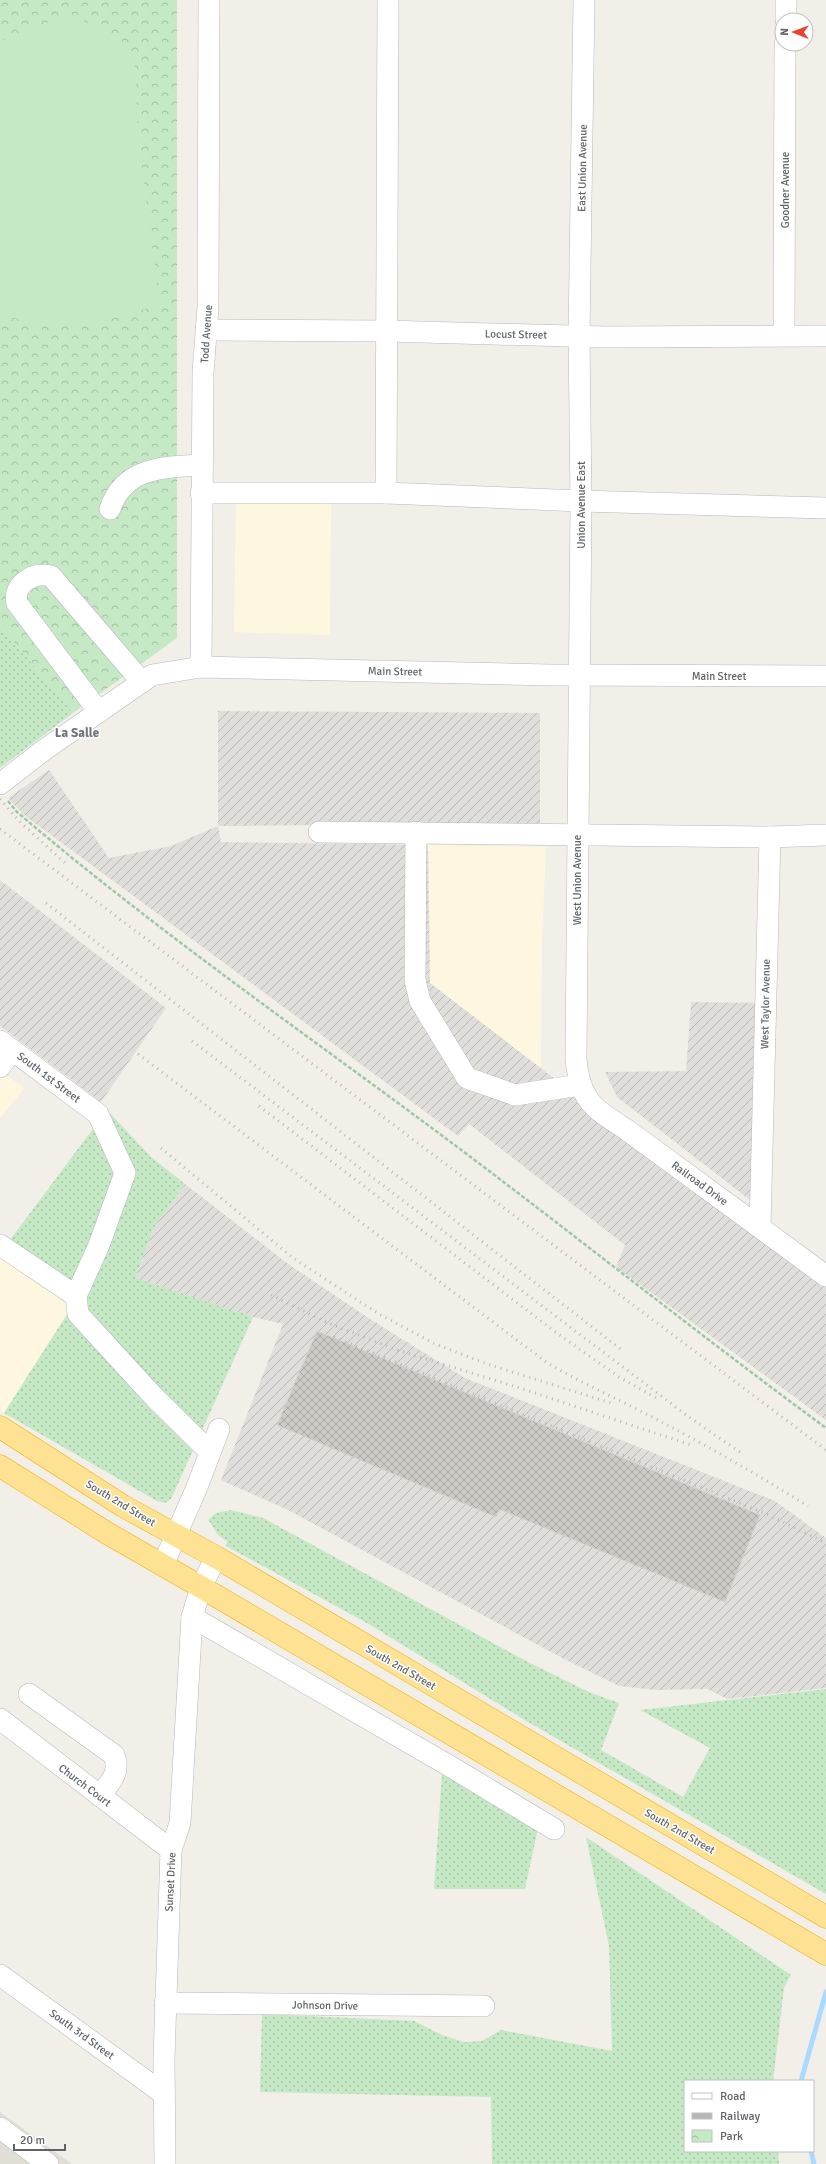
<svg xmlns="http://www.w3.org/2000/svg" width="826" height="2164" font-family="Signika,sans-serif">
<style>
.commercial{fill:#fef7e0}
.industrial{fill:url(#industrial-furrows)}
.education{fill:#e1ded6}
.grass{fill:url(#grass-dots)}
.park{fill:url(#park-crowns)}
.pitch{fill:#c5e8c5}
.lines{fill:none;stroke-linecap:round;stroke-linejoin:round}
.stream{stroke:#aadaff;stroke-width:5}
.building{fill:url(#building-cross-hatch);stroke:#d6d1c6}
.minor-casing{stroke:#b5b8bc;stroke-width:22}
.highway-casing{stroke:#f9ab00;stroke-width:23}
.path{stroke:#9cc7a9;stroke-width:2.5;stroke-dasharray:4 2;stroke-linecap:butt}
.minor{stroke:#fff;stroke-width:21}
.highway{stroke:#fde293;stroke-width:22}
.rail{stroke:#b6b7b8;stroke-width:3;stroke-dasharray:1 5;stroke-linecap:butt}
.labels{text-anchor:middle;stroke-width:3;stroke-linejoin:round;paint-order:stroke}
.street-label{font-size:11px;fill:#5f6368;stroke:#fff}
.quarter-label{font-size:13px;font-weight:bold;fill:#70757a;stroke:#fff}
</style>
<defs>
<pattern id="industrial-furrows" width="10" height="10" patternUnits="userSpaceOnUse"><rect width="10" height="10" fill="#e0deda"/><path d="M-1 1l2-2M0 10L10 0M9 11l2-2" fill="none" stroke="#b9b8b5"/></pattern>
<pattern id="grass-dots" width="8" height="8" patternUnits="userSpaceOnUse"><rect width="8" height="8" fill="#c5e8c5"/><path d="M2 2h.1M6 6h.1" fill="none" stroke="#a3c0a4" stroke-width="1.8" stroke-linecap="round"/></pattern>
<pattern id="park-crowns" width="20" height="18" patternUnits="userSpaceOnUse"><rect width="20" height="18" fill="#c5e8c5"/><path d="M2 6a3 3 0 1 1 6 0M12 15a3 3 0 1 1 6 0" fill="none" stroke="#a3c0a4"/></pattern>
<pattern id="building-cross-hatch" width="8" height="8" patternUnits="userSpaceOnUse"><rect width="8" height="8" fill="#cccac5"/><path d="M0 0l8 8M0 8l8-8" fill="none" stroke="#a9a8a4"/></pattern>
</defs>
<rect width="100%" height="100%" fill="#f1efe8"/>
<g class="commercial">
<path d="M236 500H331L330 635 234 632Z"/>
<path d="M428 845 546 847 542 939 541 1068 430 983Z"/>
<path d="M0 1071 25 1088 0 1118Z"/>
<path d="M0 1250 71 1308 4 1413 0 1410Z"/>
</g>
<g class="industrial">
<path d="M218 711 540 713V823L218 826 221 842 428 845 430 983 826 1287V1420L616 1267 625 1245 469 1124 458 1136 24 815 8 798 49 770 109 858 171 846 218 826Z"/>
<path d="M0 880 166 1008 101 1102 0 1026Z"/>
<path d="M691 1002 759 1003 754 1203 617 1097 605 1072 686 1071Z"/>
<path d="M185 1184 291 1266 373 1321 465 1378 775 1501 826 1538V1688L728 1699 707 1689 655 1690 619 1686 566 1660 288 1510 221 1480 283 1324 253 1317 135 1278 154 1227Z"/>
</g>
<path class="education" d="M0 2112 72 2164H0Z"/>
<g class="grass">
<path d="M0 625 73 713 0 768Z"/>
<path d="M107 1110 151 1157 185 1184 154 1227 135 1278 253 1317 171 1499 165 1503 157 1501 4 1413 71 1308 84 1296 10 1240Z"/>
<path d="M231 1510 263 1518 528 1662 591 1693 619 1703 601 1750 683 1797 710 1748 640 1710 826 1689V1894L528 1722 367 1623 226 1546 227 1541C213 1533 217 1530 208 1520L216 1513Z"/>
<path d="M442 1774 538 1828 525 1889H434Z"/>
<path d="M586 1837 791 1975 784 1988 773 2081H685V2151H778L779 2164H492L491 2097 260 2092 262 2014 414 2021 442 2035 464 2042 482 2041 501 2030 612 2051 609 1946Z"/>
</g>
<path class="park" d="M0 0H177V638L73 713 0 625Z"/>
<path class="pitch" d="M67 15 99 27 119 41 135 64 138 136 160 305 100 322 29 323 0 313V41Z"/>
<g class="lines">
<g class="stream">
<path d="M801 2081 826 1992"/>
<path d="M811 2151 814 2164"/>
</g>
</g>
<path class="building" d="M317 1331 760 1515 725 1602 499 1509 496 1517 277 1425Z"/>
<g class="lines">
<defs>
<g id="minor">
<path d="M584 0 579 335 581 501 576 1059C580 1101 593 1108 627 1130L826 1276"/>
<path d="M786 20V0"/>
<path d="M206 330 386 331 606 337 826 336"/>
<path d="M784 335 785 44"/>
<path d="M201 493H386L581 501 826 508"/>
<path d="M386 493 388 0"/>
<path d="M110 509C124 467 163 467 202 465"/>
<path d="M201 667 203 373 208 307 209 0"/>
<path d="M99 712 17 603C12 584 35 571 51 576L142 682"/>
<path d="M0 784 44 750 152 675 201 667 549 675 826 676"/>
<path d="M319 832 770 837"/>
<path d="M416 832 415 980 420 1001 467 1078 515 1095 580 1085"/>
<path d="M0 1041 98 1114 125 1173 99 1245 76 1296 78 1314 155 1398 210 1452"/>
<path d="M0 1067 12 1050"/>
<path d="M760 1227 770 837 826 835"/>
<path d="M0 1245 76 1296"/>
<path d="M163 1565 197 1487 219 1429"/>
<path d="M192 1617 453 1768 554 1829"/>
<path d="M29 1694 114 1755C121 1773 110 1782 100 1796"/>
<path d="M0 1719 171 1850"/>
<path d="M0 1975 164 2094"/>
<path d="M165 2003 484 2006"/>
<path d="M0 2128 48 2164"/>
<path d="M165 2164 164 2058 171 1850 180 1823 192 1617 201 1587 216 1557"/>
</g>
<g id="highway">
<path d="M0 1427 123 1506 216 1557 826 1917"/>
<path d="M0 1466 107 1533 201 1587 826 1954"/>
</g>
</defs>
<use href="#minor" class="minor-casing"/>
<use href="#highway" class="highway-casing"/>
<path class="path" d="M8 801 17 812C154 929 303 1032 448 1140 575 1235 698 1334 826 1428"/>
<use href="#minor" class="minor"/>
<use href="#highway" class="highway"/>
<g class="rail">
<path d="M0 799 18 820 65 863"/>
<path d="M0 829 826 1450"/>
<path d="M46 903 623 1351"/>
<path d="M192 1041 689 1417 741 1453"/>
<path d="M138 1054 546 1362C581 1383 618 1399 654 1418 706 1445 758 1475 808 1506"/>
<path d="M259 1106 554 1331 619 1377 658 1399"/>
<path d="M161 1148 293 1258 379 1314 435 1344 490 1365 611 1403"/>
<path d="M271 1295 326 1322 394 1349 523 1389 694 1446"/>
<path d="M334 1337 764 1513 826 1543"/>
</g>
</g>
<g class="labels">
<g class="street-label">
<text transform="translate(582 168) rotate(-89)" y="4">East Union Avenue</text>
<text transform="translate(785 190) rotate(-90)" y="4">Goodner Avenue</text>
<text transform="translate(206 334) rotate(-86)" y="4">Todd Avenue</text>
<text transform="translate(516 334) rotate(1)" y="4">Locust Street</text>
<text transform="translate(581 505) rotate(-90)" y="4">Union Avenue East</text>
<text transform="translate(395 671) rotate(1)" y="4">Main Street</text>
<text x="719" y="680">Main Street</text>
<text transform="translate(577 880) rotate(-90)" y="4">West Union Avenue</text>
<text transform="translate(765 1004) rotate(-89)" y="4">West Taylor Avenue</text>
<text transform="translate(49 1077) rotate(37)" y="4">South 1st Street</text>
<text transform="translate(700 1183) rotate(36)" y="4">Railroad Drive</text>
<text transform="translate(121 1503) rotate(31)" y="4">South 2nd Street</text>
<text transform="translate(401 1667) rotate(30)" y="4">South 2nd Street</text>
<text transform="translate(85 1785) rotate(37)" y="4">Church Court</text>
<text transform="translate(680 1831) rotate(30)" y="4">South 2nd Street</text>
<text transform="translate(170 1882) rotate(-87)" y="4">Sunset Drive</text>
<text transform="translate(325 2005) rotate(1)" y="4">Johnson Drive</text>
<text transform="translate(82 2034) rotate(36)" y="4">South 3rd Street</text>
</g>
<g class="quarter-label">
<text x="77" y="737">La Salle</text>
</g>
</g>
<rect x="684" y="2080" width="130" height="72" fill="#ffffff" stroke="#bfc1c3"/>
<rect x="692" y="2093" width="20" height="6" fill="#ffffff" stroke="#bfc1c3"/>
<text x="720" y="2100" font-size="12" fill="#5f6368">Road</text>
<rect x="692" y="2113" width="20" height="6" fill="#b6b7b8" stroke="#bfc1c3"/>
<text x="720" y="2120" font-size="12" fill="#5f6368">Railway</text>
<rect x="692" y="2130" width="20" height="12" fill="url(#park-crowns)" stroke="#bfc1c3"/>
<text x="720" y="2140" font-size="12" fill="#5f6368">Park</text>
<g transform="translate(794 32) rotate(271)"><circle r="19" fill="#ffffff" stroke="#bfc1c3"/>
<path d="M0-3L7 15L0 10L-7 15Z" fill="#ea4335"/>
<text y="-6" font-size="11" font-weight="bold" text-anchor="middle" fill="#5f6368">N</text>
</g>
<path d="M14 2144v6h51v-6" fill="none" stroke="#5f6368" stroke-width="2"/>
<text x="20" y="2144" font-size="12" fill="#5f6368" stroke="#ffffff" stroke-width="3" paint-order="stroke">20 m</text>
</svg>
